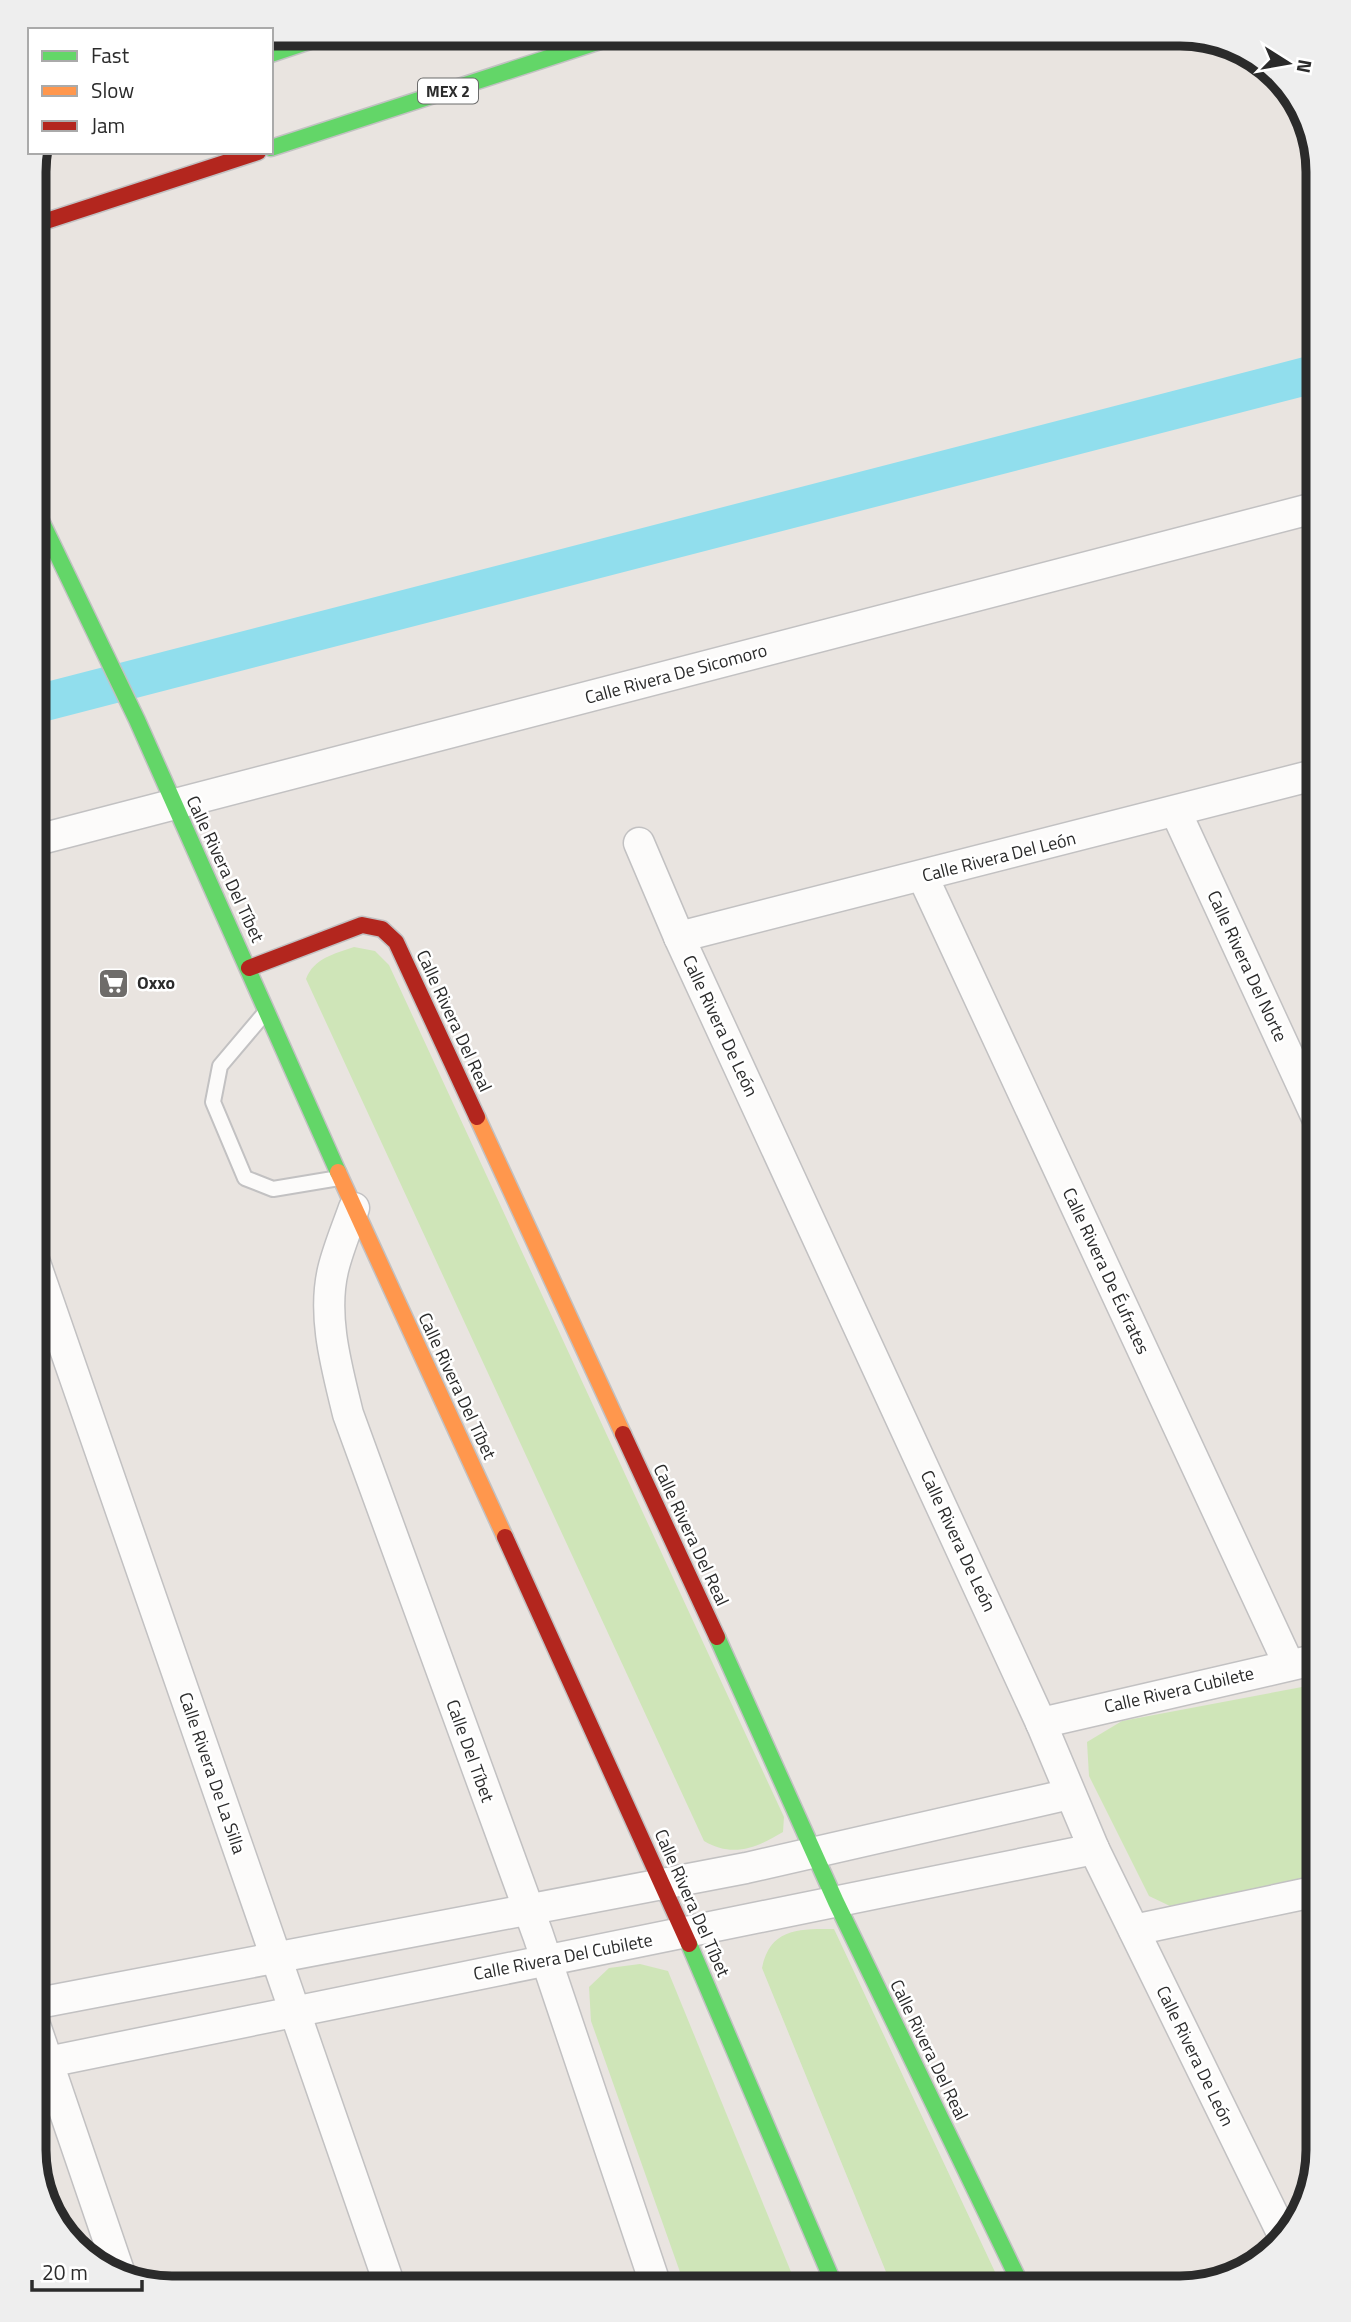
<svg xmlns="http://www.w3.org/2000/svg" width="1351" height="2322" font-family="'Titillium Web',sans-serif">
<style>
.green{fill:#cfe5b8}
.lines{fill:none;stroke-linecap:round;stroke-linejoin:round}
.canal{stroke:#91deed;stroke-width:38}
.lane-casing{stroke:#c2c1c2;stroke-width:18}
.street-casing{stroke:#c2c1c2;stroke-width:33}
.fast-casing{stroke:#c2c1c2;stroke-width:19}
.slow-casing{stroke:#c2c1c2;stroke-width:19}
.jam-casing{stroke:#c2c1c2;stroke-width:19}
.lane{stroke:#fcfbfa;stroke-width:14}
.street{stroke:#fcfbfa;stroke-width:30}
.fast{stroke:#63d668;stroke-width:16}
.slow{stroke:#ff974d;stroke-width:16}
.jam{stroke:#b3261e;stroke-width:16}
.labels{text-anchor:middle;stroke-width:5;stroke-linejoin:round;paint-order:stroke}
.shield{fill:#fff;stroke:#6b6b6b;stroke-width:2}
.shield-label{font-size:16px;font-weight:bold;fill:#2b2b2b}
.street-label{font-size:18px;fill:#2b2b2b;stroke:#fff}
.poi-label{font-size:18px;font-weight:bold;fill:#2b2b2b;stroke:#fff;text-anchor:start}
.rim{fill:none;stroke:#2b2b2b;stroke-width:9}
</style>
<rect width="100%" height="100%" fill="#e9e4e0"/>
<g class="green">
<path d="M354 947 375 951 389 965 784 1817 783 1832C756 1848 733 1858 704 1841L306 979C314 958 334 954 354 947Z"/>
<path d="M1318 1684V1875L1170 1906 1149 1896 1089 1776 1087 1742 1122 1721Z"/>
<path d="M834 1929 1003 2289H893L762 1968C770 1928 799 1929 834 1929Z"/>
<path d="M640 1964 668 1971 798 2289H686L591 2021 589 1987 609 1968Z"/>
</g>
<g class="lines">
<path class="canal" d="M33 705 1318 373"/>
<defs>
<path id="lane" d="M264 1014 220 1066 213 1102 245 1178 273 1189 339 1178"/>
<g id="street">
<path d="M1176 812 1318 1120"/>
<path d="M33 841 1318 507"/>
<path d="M639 843 679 937 1041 1723 1094 1849 1284 2237"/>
<path d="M923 877 1289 1665"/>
<path d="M679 937 1318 774"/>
<path d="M354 1208C347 1228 338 1249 333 1270 322 1317 337 1368 348 1414L538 1935 657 2289"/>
<path d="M33 1257 391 2289"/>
<path d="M1041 1723 1318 1659"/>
<path d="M1134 1930 1318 1891"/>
<path d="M33 2004 746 1868 1070 1794"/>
<path d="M33 2019 120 2274"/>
<path d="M33 2065 1094 1849"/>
</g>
<g id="fast">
<path d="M271 54 334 33"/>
<path d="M271 148 625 33"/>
<path d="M33 504 137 720 338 1172"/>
<path d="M717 1637 836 1902 1023 2289"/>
<path d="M689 1944 836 2289"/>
</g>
<g id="slow">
<path d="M477 1117 623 1434"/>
<path d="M338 1172 505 1537"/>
</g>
<g id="jam">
<path d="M34 225 258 152"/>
<path d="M249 968 362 925 382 929 396 942 477 1117"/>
<path d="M623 1434 717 1637"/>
<path d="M505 1537 689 1944"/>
</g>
</defs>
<use href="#lane" class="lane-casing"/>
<use href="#street" class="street-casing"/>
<use href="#fast" class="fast-casing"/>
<use href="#slow" class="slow-casing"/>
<use href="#jam" class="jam-casing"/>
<use href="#lane" class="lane"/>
<use href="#street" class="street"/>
<use href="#fast" class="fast"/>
<use href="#slow" class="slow"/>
<use href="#jam" class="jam"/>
</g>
<defs>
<symbol id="supermarket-square" viewBox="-11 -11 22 22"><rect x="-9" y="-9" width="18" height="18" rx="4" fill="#6e6c6a" stroke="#fff"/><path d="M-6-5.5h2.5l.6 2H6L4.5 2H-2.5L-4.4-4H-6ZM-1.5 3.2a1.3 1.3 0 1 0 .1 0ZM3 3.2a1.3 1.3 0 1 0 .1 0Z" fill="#fff"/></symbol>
</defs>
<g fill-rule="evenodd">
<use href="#supermarket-square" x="96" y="966" width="35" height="35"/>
</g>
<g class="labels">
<rect class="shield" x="418" y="78.5" width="60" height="25" rx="5"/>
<g class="shield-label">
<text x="448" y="97">MEX 2</text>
</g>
<g class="street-label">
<text transform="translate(676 674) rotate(-15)" y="6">Calle Rivera De Sicomoro</text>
<text transform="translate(999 857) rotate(-14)" y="6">Calle Rivera Del León</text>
<text transform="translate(225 869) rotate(65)" y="6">Calle Rivera Del Tíbet</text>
<text transform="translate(1247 966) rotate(65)" y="6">Calle Rivera Del Norte</text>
<text transform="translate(454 1021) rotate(65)" y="6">Calle Rivera Del Real</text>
<text transform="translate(720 1026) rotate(65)" y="6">Calle Rivera De León</text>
<text transform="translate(1106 1271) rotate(65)" y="6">Calle Rivera De Éufrates</text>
<text transform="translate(457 1386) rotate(65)" y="6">Calle Rivera Del Tíbet</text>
<text transform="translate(691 1535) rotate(65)" y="6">Calle Rivera Del Real</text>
<text transform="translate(958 1541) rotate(65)" y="6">Calle Rivera De León</text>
<text transform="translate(1179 1690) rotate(-13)" y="6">Calle Rivera Cubilete</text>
<text transform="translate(470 1751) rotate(70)" y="6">Calle Del Tíbet</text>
<text transform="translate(212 1773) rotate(71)" y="6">Calle Rivera De La Silla</text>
<text transform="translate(692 1903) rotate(66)" y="6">Calle Rivera Del Tíbet</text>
<text transform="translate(563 1957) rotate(-11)" y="6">Calle Rivera Del Cubilete</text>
<text transform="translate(929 2050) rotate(64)" y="6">Calle Rivera Del Real</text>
<text transform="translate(1195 2056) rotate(64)" y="6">Calle Rivera De León</text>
</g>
<g class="poi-label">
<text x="137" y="989">Oxxo</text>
</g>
</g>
<path d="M0 0H1351V2322H0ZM172 46H1180A126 126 0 0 1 1306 172V2150A126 126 0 0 1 1180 2276H172A126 126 0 0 1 46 2150V172A126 126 0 0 1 172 46Z" fill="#eee" fill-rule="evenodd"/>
<path class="rim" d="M172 46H1180A126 126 0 0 1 1306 172V2150A126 126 0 0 1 1180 2276H172A126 126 0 0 1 46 2150V172A126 126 0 0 1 172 46Z"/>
<rect x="28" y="28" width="245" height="126" fill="#ffffff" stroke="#aaaaaa" stroke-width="2"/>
<rect x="42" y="51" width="35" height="10" fill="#63d668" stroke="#aaaaaa" stroke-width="2"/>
<text x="91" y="63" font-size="21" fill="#2b2b2b">Fast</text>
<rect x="42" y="86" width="35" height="10" fill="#ff974d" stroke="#aaaaaa" stroke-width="2"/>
<text x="91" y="98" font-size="21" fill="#2b2b2b">Slow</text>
<rect x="42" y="121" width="35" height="10" fill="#b3261e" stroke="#aaaaaa" stroke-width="2"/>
<text x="91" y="133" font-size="21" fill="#2b2b2b">Jam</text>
<g transform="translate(1288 63) rotate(101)" stroke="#ffffff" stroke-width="5" paint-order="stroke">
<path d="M0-5L12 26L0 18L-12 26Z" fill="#2b2b2b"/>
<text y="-10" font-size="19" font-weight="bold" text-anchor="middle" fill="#2b2b2b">N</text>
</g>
<path d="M32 2280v10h110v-10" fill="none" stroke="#2b2b2b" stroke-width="3.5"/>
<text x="42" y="2280" font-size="21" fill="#2b2b2b" stroke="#ffffff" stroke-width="5" paint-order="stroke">20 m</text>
</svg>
